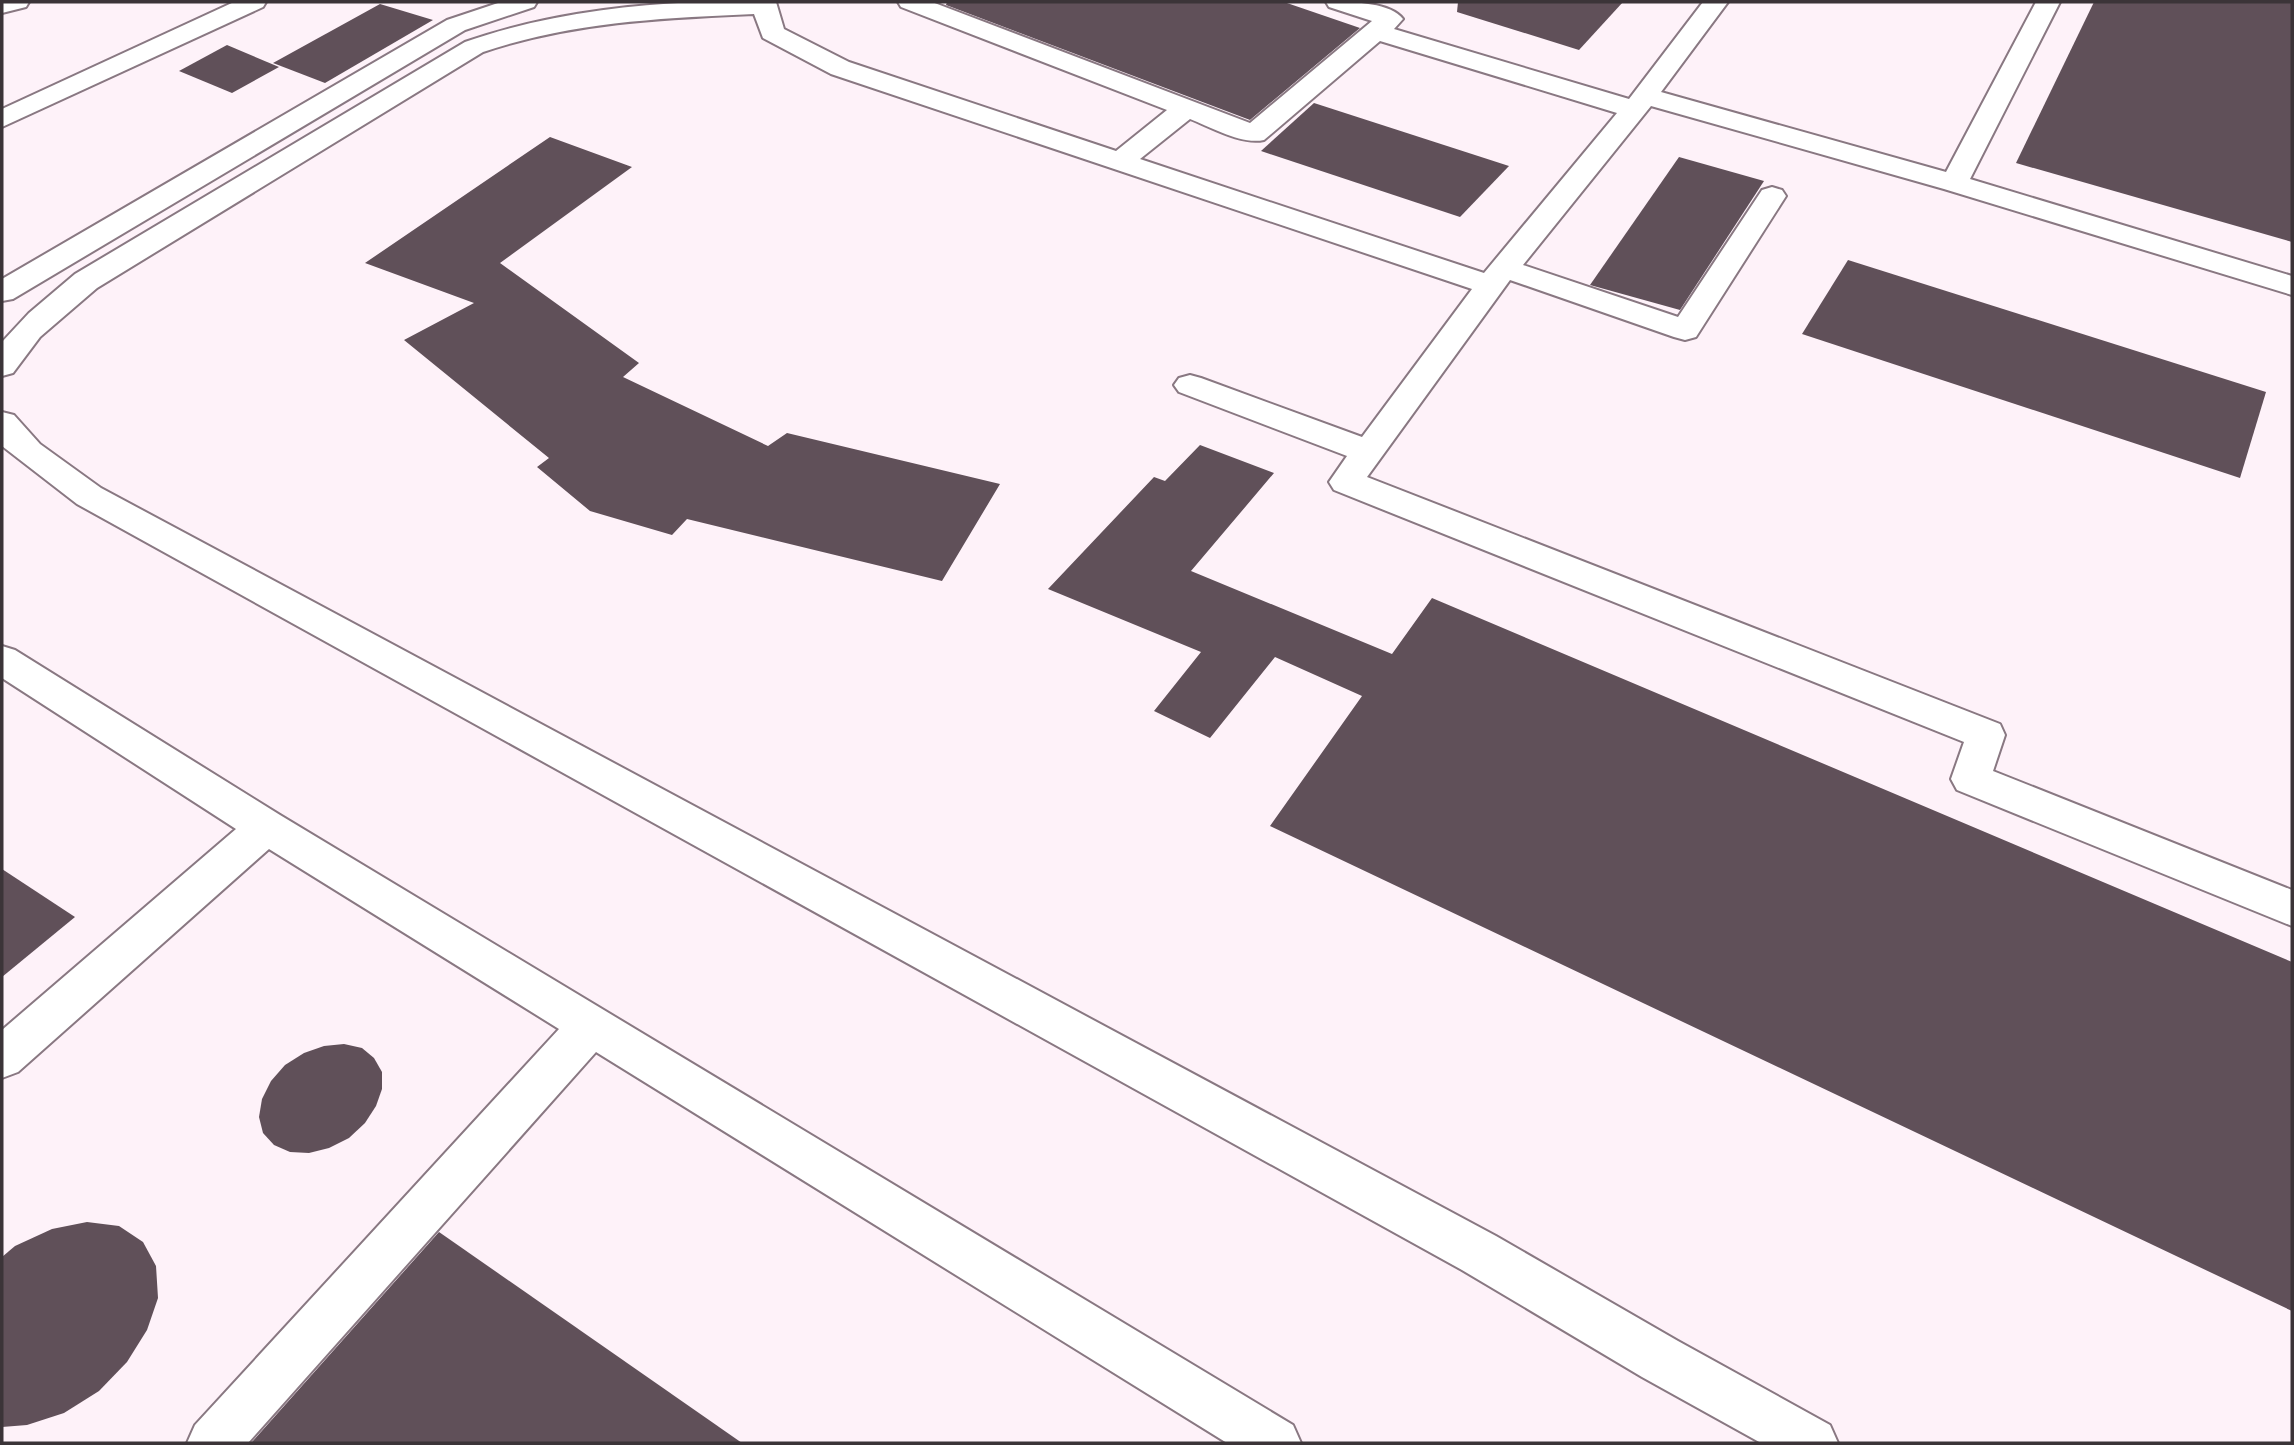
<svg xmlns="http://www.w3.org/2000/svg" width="2294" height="1445" font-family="Jost,sans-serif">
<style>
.building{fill:#605059}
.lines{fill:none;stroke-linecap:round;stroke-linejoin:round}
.minor-casing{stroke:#897882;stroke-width:4}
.minor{fill:#fff;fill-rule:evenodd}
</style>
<rect width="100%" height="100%" fill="#fef2f9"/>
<g class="building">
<path d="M947 2H1284L1360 28 1250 120 946 5Z"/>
<path d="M1458 2H1623L1579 50 1457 12Z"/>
<path d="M2094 2H2292V242L2016 163Z"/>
<path d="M380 4 433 20 325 83 273 63Z"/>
<path d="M227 45 279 67 232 93 179 71Z"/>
<path d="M1314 103 1509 166 1460 217 1261 151Z"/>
<path d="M550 137 632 167 500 263 639 363 623 377 768 446 787 433 1000 484 942 581 687 519 672 535 590 511 537 467 549 458 404 340 474 303 365 263Z"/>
<path d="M1679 157 1764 181 1680 310 1590 285Z"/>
<path d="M1848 260 2266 392 2240 478 1802 334Z"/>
<path d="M1200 445 1274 473 1191 571 1392 654 1432 598 2292 962V1311L1270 826 1362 696 1275 657 1210 738 1154 711 1201 652 1048 589 1154 477 1165 481Z"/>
<path d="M2 869 75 917 2 977Z"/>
<path d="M344 1044 362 1048 374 1058 382 1072V1089L376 1106 365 1123 349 1138 329 1148 309 1153 290 1152 274 1145 263 1133 259 1117 262 1099 271 1081 285 1065 304 1053 324 1046Z"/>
<path d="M87 1222 119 1226 143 1242 156 1266 158 1298 147 1330 127 1362 99 1391 64 1413 27 1425 2 1427V1257L15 1246 52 1229Z"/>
<path d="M439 1232 742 1443H251Z"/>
</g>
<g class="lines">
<defs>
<g id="minor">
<path d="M2 2H29L26 7 2 13Z"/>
<path d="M234 2H266L263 7 2 127V109Z"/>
<path d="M501 2H537L534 7 465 30 13 299 2 301V279L447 20Z"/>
<path d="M694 2H776L784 29 849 62 1116 151 1167 110 901 7 898 2H932L1250 123 1372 21 1329 7 1326 2C1346 2 1390 1 1403 19L1394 29 1629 99 1703 2H1728L1661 92 1946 172 2036 2H2060L1970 179 2292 276V295L1944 189 1651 106 1523 265 1678 317 1762 190 1772 187 1782 190 1786 196 1696 337 1685 340 1674 337 1510 280 1367 477 2000 724 2005 735 1993 771 2292 890V926L1957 790 1951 779 1964 742 1334 490 1329 482 1347 456 1179 392 1174 385 1179 378 1190 375 1201 378 1362 437 1472 289 831 74 763 38 754 14C662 18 572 22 483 52L97 288 40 337 13 373 2 376V342L29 313 75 274 465 42C540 16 615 6 694 2ZM1380 41 1617 113 1484 273 1140 159 1190 119C1211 127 1241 145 1264 140Z"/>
<path d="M2 412 14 415 40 444 101 488 1496 1236 1678 1341 1830 1425 1838 1443H1761L1642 1377 1462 1270 77 504 2 446Z"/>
<path d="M2 646 15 650 280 815 1293 1425 1301 1443H1227L596 1052 248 1443H187L195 1425 559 1029 269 849 18 1072 2 1078V1030L236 829 2 678Z"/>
</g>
</defs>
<use href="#minor" class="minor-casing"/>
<use href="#minor" class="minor"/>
</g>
<rect width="2294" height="1445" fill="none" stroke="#3b3438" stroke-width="7"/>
</svg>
